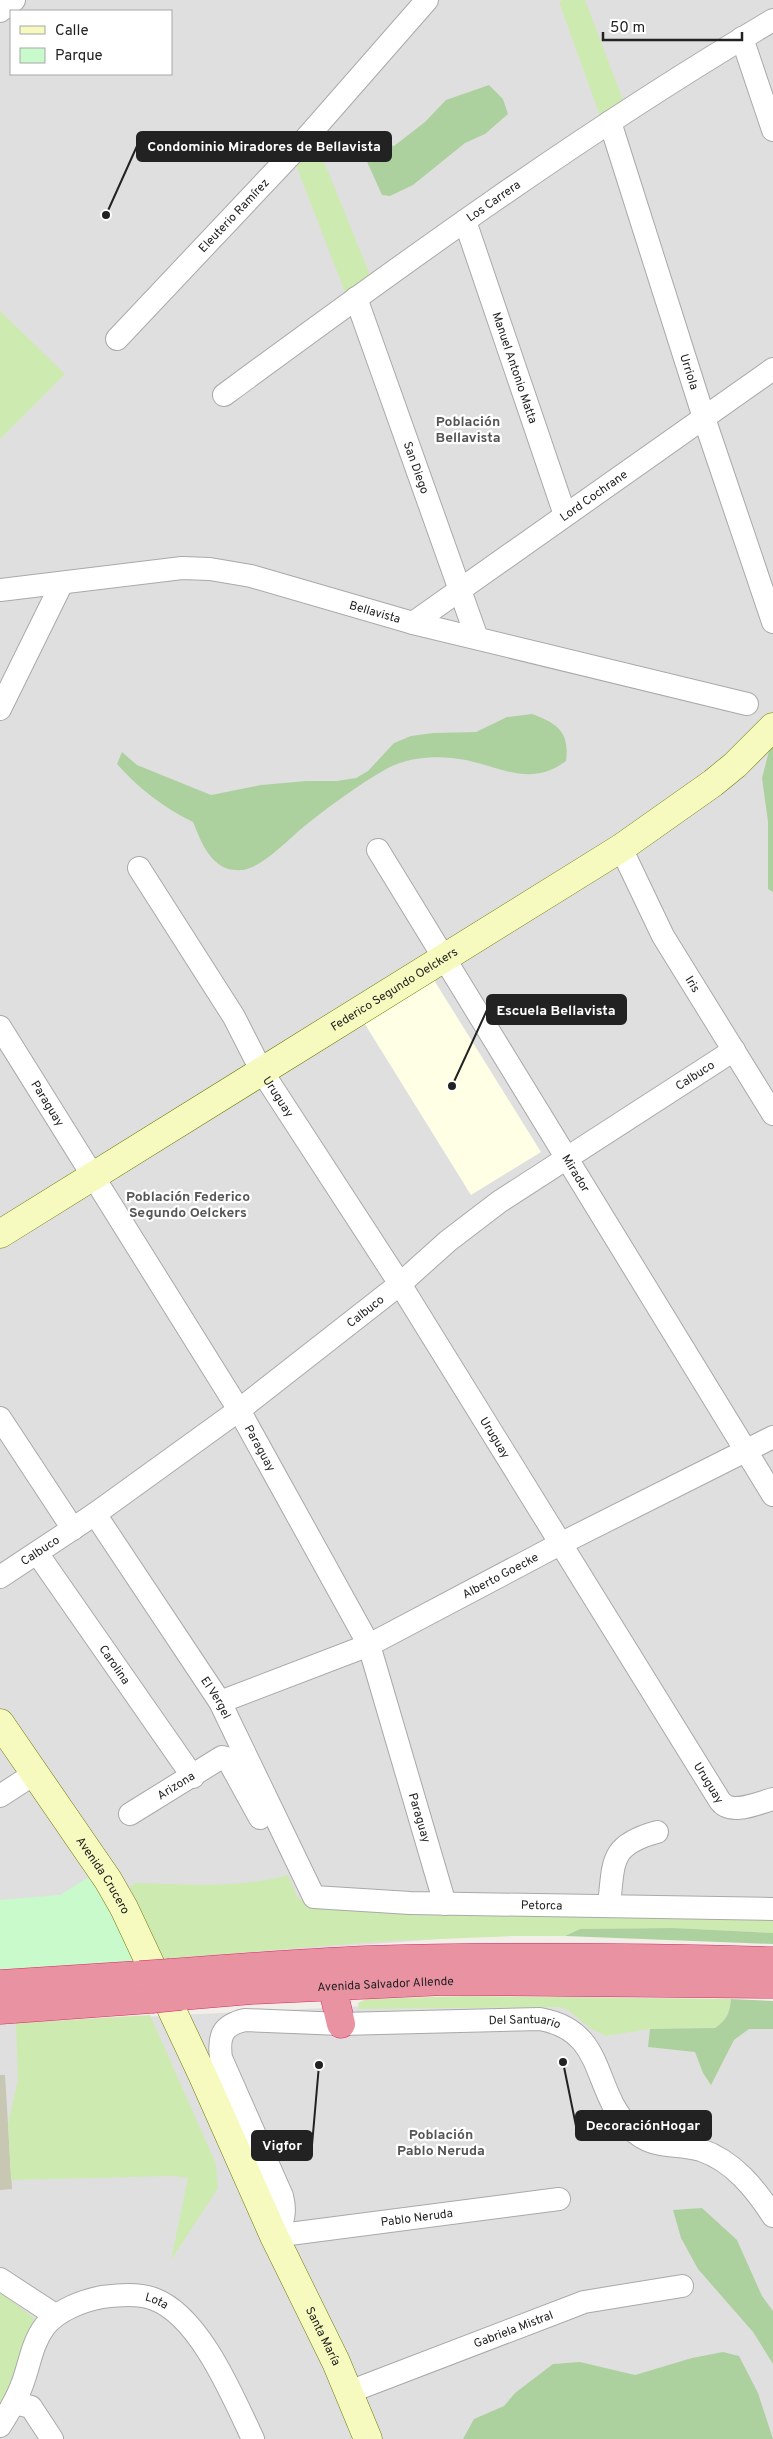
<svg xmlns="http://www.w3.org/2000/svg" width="773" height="2439" font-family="Overpass,sans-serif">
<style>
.residential{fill:#e0dfdf;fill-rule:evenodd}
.education{fill:#ffffe5}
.construction{fill:#c7c7b4}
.grass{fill:#cdebb0}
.forest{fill:#add19e}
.park{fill:#c8facc}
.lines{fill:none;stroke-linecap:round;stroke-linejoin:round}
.street-casing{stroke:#a9a9a9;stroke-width:24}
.secondary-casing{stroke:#707d05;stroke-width:29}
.highway-casing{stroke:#dc2a67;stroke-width:29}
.street{stroke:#fff;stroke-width:22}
.secondary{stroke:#f7fabf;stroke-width:28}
.highway{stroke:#e892a2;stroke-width:28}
.highway-bridge-casing{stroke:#dc2a67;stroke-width:29;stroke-linecap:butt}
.highway-bridge{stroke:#e892a2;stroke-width:28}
.labels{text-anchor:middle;stroke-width:4.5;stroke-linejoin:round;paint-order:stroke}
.street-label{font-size:12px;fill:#222;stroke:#fff}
.neighbourhood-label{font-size:14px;font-weight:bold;fill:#555;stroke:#fff}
.leader{fill:none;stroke:#222;stroke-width:2}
.callout-dot{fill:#222;stroke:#fff;stroke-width:2}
.callout{fill:#222;stroke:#222;stroke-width:2}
.callout-label{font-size:14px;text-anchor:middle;font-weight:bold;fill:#fff}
</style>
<rect width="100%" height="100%" fill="#f2efe9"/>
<g class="residential">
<path d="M0 0H773V1933L673 1928 580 1929 565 1936 548 1931 0 1972ZM11 11H171V74H11Z"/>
<path d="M565 1996 773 2002V2439H0V2024Z"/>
</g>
<path class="education" d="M432 977 541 1152 471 1195 363 1021Z"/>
<path class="construction" d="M0 2075H5L12 2189 0 2190Z"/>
<g class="grass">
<path d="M563 0H585L623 100 600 116 559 2Z"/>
<path d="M312 132 370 275 345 292 292 155Z"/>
<path d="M0 311 65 374 0 439Z"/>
<path d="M288 1875 297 1897 307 1904 773 1916V1933L673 1928 580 1929 565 1936H514L389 1941 164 1959 130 1887 134 1883C186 1884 239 1889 288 1875Z"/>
<path d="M466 1996 731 1999C730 2012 727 2020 715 2028L650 2029 606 2036 590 2028 568 2010 559 2007 359 2009 358 2003 366 1999Z"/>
<path d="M150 2015 216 2164 218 2188 171 2260 188 2178 174 2176 11 2180 8 2123 18 2080 16 2023Z"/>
<path d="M0 2292 35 2319 36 2332 0 2409Z"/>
</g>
<g class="forest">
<path d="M489 85 503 99 508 114 485 134 465 143 413 185 390 196 382 195 364 155 353 149 352 145 371 138 394 146 425 122 446 100Z"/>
<path d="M532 714C557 723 570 732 566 761 532 787 502 768 466 760 440 755 411 756 388 768 358 785 328 807 301 829 287 841 265 864 247 869 243 871 232 870 228 869 208 862 200 839 193 822 164 808 138 788 117 764L122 752 137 765 211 795 261 785 306 781H337L356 778 368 771 394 743 411 736 433 733 476 732 507 717Z"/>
<path d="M773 744V892L768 889V822L762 778 769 751Z"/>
<path d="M673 1928 773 1933V1944L565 1936 580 1929Z"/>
<path d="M731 1999 773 2001V2029H749L734 2040 711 2085 703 2073 695 2052 648 2047 650 2029 715 2028C727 2020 730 2012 731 1999Z"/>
<path d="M702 2208 737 2240 762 2296 773 2311V2364L753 2332 698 2269 681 2238 673 2210Z"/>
<path d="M723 2352 739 2356 758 2393 773 2439H463L474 2419 504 2406 515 2393 553 2364 580 2362 635 2375 692 2358Z"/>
</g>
<path class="park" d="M89 1877 109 1911 134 1962 0 1971V1900L60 1895Z"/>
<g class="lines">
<defs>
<g id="street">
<path d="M0 11 14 0"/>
<path d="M742 38 773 130"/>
<path id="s1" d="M610 122 704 418 773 622"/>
<path id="s2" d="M465 221 565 515"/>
<path id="s3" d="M356 298 477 638"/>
<path id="s4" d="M117 339 301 144 427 0"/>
<path id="s5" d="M224 395C402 264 582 133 773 20"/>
<path id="s6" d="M0 590 182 568 210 569 251 576 413 623 747 704"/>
<path id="s7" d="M413 623 773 369"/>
<path d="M0 709 62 583"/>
<path id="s8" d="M621 848 663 936 773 1114"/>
<path id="s9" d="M378 850 773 1495"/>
<path id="s10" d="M139 868 234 1017 261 1070 400 1284 720 1801C731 1816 758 1803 773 1799"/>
<path id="s11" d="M0 1027 239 1410 369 1645 445 1904"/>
<path d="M0 1418 73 1529"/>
<path id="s12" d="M95 1514 220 1702 314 1897 410 1903 773 1909"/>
<path id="s13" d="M37 1553 193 1777"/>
<path id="s14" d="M0 1577 95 1514 239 1410 400 1284 448 1241 499 1202 734 1050"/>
<path id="s15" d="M220 1702 369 1645 560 1544 773 1437"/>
<path d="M0 1796 34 1774"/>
<path id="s16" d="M130 1814 222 1757 227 1758 260 1818"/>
<path d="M609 1905C614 1862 609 1845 657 1832"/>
<path id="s17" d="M274 2236C284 2222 286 2212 282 2196L221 2058C218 2035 223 2025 245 2020L341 2024 540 2019C607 2031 591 2089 630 2128 654 2151 673 2142 701 2150 733 2161 755 2188 773 2216"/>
<path id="s18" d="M274 2236 559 2199"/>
<path d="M0 2279 55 2315"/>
<path id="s19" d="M349 2392 584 2302 682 2286"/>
<path d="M12 2407 19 2404 31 2407 52 2439"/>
<path id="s20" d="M0 2426C9 2412 18 2397 23 2382 30 2363 32 2343 45 2326 58 2310 82 2301 102 2297 119 2295 138 2293 154 2299 200 2316 233 2397 253 2439"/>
</g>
<g id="secondary">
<path id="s21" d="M0 1234 621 848 713 783 735 765 773 727"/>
<path id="s22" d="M0 1723 108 1880 124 1908 202 2074 274 2236 336 2362 368 2439"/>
</g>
<g id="highway">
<path d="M170 1973C235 1968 300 1963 366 1960 501 1956 637 1957 773 1961"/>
<path d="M0 1984 140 1975"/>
<path d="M332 1986 341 2024"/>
<path id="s23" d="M181 1996 252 1990 445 1981 773 1984"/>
<path d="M0 2010 151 1999"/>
</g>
</defs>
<use href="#street" class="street-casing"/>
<use href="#secondary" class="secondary-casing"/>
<use href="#highway" class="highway-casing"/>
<use href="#street" class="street"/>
<use href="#secondary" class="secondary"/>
<use href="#highway" class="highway"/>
<defs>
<g id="highway-bridge">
<path d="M140 1975 170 1973"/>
<path d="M151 1999 181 1996"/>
</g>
</defs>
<use href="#highway-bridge" class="highway-bridge-casing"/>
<use href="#highway-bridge" class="highway-bridge"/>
</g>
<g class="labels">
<g class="street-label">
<text dy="4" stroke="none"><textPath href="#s5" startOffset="332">Los Carrera</textPath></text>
<text dy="4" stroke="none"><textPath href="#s4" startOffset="170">Eleuterio Ramírez</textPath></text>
<text dy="4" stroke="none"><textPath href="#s2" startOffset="155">Manuel Antonio Matta</textPath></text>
<text dy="4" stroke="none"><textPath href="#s1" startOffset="262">Urriola</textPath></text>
<text dy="4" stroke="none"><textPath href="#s3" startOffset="180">San Diego</textPath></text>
<text dy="4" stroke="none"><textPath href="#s7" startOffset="221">Lord Cochrane</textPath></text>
<text dy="4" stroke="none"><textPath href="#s6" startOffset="382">Bellavista</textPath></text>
<text dy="4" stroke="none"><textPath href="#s8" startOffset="154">Iris</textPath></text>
<text dy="4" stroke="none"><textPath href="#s21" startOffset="464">Federico Segundo Oelckers</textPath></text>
<text dy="4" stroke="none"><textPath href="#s14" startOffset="858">Calbuco</textPath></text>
<text dy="4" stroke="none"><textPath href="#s10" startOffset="268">Uruguay</textPath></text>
<text dy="4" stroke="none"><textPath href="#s11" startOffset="90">Paraguay</textPath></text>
<text dy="4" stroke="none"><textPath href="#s9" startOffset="379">Mirador</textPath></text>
<text dy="4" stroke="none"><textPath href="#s14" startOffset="452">Calbuco</textPath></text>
<text dy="4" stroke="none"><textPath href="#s10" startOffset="672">Uruguay</textPath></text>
<text dy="4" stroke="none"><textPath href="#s11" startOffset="495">Paraguay</textPath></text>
<text dy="4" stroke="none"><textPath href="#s14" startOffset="48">Calbuco</textPath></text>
<text dy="4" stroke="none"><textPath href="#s15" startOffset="308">Alberto Goecke</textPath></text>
<text dy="4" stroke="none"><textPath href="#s13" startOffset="136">Carolina</textPath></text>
<text dy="4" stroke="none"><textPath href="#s12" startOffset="220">El Vergel</textPath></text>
<text dy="4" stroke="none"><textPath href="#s10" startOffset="1078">Uruguay</textPath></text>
<text dy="4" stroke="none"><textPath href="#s16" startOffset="54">Arizona</textPath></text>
<text dy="4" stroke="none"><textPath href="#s11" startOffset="900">Paraguay</textPath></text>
<text dy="4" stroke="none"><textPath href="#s22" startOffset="184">Avenida Crucero</textPath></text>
<text dy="4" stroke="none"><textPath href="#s12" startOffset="670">Petorca</textPath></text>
<text dy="4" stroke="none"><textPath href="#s23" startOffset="205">Avenida Salvador Allende</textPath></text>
<text dy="4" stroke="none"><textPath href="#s17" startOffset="525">Del Santuario</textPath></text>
<text dy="4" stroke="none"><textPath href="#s18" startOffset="144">Pablo Neruda</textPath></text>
<text dy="4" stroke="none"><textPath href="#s20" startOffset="231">Lota</textPath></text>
<text dy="4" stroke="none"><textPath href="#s19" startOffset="176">Gabriela Mistral</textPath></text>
<text dy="4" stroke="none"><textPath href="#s22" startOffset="695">Santa María</textPath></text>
</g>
<g class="neighbourhood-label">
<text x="468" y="426">Población<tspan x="468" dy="16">Bellavista</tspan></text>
<text x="188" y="1201">Población Federico<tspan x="188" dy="16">Segundo Oelckers</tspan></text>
<text x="441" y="2139">Población<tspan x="441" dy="16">Pablo Neruda</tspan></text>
</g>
</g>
<path class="leader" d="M106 215L137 146M452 1086L487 1010M563 2062L576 2126M319 2065L312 2145"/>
<g class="callout-dot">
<circle cx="106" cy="215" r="5"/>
<circle cx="452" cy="1086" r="5"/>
<circle cx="563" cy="2062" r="5"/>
<circle cx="319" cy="2065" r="5"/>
</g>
<g class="callout">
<rect x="137" y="132" width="254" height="29" rx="5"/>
<rect x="487" y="995" width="139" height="29" rx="5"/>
<rect x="576" y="2111" width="135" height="29" rx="5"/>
<rect x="252" y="2131" width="60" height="29" rx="5"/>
</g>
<g class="callout-label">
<text x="264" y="151">Condominio Miradores de Bellavista</text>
<text x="556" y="1015">Escuela Bellavista</text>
<text x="643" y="2130">DecoraciónHogar</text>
<text x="282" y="2150">Vigfor</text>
</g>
<rect x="10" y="10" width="162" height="65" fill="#ffffff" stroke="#a7a7a7"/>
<rect x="20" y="26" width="25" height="8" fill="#f7fabf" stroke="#a7a7a7"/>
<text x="55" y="35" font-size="15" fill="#222222">Calle</text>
<rect x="20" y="48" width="25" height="15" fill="#c8facc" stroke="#a7a7a7"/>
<text x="55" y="60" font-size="15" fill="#222222">Parque</text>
<path d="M603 32v8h139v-8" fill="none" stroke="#222222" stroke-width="2.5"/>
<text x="610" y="32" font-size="15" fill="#222222" stroke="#ffffff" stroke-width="4" paint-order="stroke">50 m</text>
</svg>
